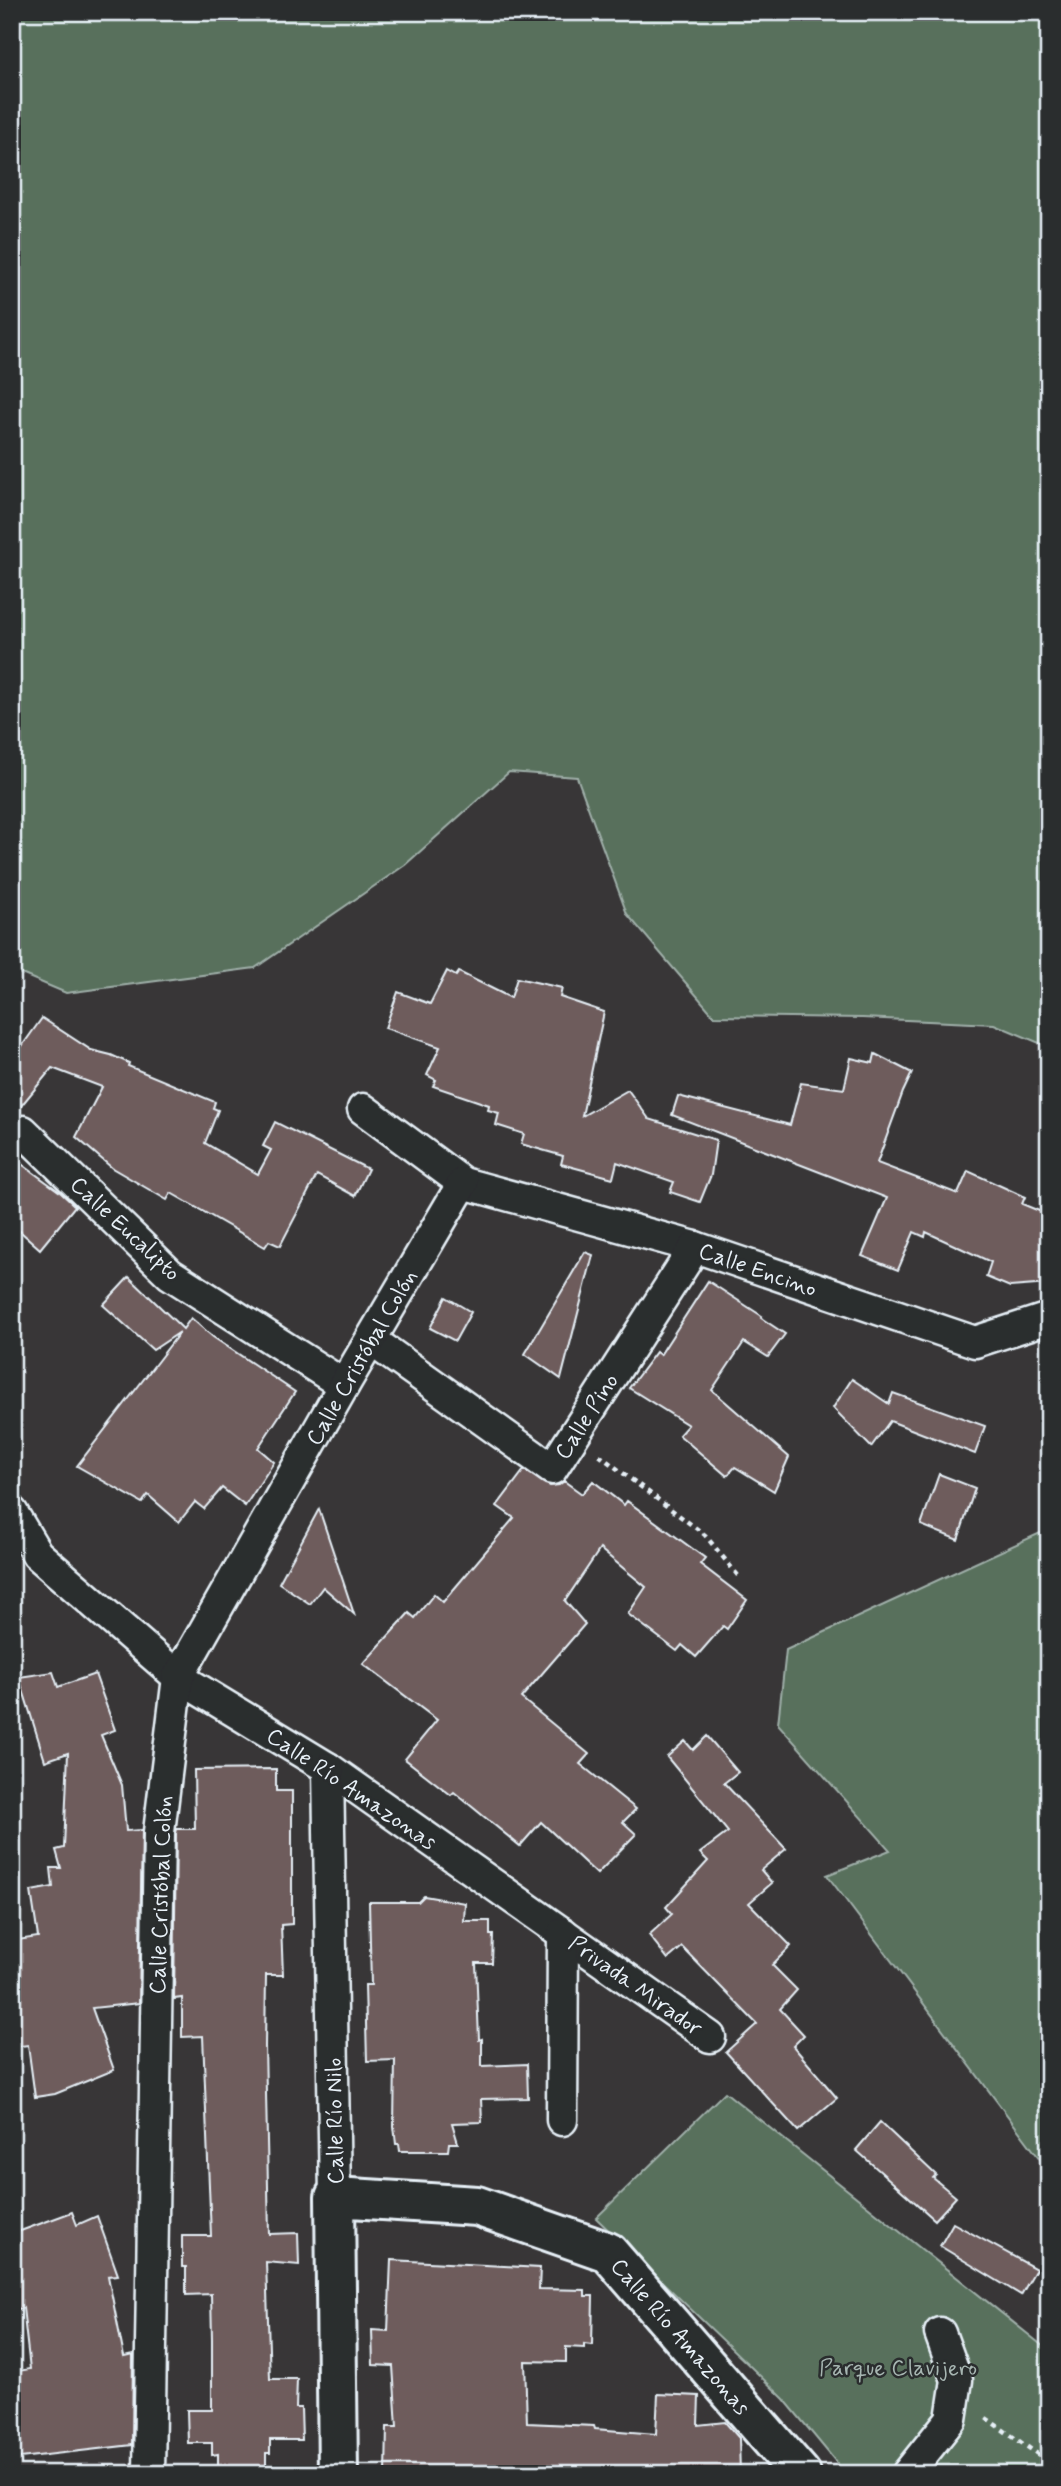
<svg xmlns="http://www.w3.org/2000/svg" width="1061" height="2486" font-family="Mynerve,sans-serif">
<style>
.green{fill:#586f5c;stroke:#a0b0aa;stroke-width:2}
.building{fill:#6e5b5b;stroke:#e8f1f8;stroke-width:2}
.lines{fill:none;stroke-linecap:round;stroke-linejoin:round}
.street-casing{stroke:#e8f1f8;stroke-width:35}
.secondary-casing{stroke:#e8f1f8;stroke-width:44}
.path{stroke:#e8f1f8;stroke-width:4.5;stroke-dasharray:5 5;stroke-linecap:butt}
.street{stroke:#2a2d2e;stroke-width:30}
.secondary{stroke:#2a2d2e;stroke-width:38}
.labels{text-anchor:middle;stroke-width:5;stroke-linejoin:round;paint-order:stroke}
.street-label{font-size:23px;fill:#e8f1f8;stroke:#2a2d2e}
.park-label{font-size:23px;fill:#a7b6b2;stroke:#2a2d2e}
</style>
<rect width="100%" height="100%" fill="#383637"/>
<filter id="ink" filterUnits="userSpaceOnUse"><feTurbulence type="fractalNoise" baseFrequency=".0143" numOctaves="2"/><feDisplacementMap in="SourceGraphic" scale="14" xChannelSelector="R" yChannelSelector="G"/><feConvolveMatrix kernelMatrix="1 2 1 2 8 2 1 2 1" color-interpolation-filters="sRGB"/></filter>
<g filter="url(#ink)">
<g class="green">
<path d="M12 12H1049V1047L994 1024 862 1018 714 1016 627 914 577 777 509 772 405 865 255 968 66 993 12 970Z"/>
<path d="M1049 1529V2171L827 1875 890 1850 778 1724 786 1650Z"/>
<path d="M725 2092 1049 2351V2474H846L784 2399 596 2218Z"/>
</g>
<g class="building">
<path d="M447 971 456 976 459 972 511 998 517 978 562 988 560 997 604 1012 582 1116 628 1090 649 1119 716 1140 711 1175 700 1202 670 1192 674 1182 617 1162 613 1178 561 1164 563 1156 521 1144 524 1134 496 1125 499 1113 488 1110 489 1105 433 1086 436 1080 427 1075 440 1047 385 1028 398 992 430 1004Z"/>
<path d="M42 1018 91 1050 111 1055 129 1063 128 1066 215 1102 213 1108 218 1110 205 1143 258 1174 271 1150 263 1146 275 1122 368 1169 355 1196 317 1175 280 1246 269 1241 265 1247 171 1193 167 1200 112 1168 76 1137 102 1087 52 1068 12 1117V1060Z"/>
<path d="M875 1054 912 1073 903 1092 877 1163 958 1194 968 1171 1025 1197 1022 1204 1049 1215V1284L1010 1287 986 1277 991 1262 926 1232 925 1237 914 1232 898 1270 862 1256 887 1198 672 1115 678 1096 790 1125 801 1083 844 1089 851 1058 873 1063Z"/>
<path d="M12 1157 60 1192 75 1206 40 1249 12 1224Z"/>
<path d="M585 1252 593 1255 561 1379 525 1354Z"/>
<path d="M129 1277 183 1329 191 1318 213 1337 295 1392 258 1448 274 1462 245 1506 222 1488 204 1509 195 1502 179 1522 148 1495 142 1503 77 1466 180 1332 153 1350 103 1305Z"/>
<path d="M708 1281 762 1316 761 1318 785 1334 768 1357 744 1342 712 1390 789 1457 774 1491 735 1467 727 1476 679 1435 688 1425 629 1388 656 1352 660 1355Z"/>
<path d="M446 1297 471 1312 455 1341 430 1328Z"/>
<path d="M852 1379 889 1404 893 1393 985 1426 975 1454 890 1421 871 1447 833 1408Z"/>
<path d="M524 1470 550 1486 559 1485 564 1481 582 1494 593 1481 624 1505 627 1501 705 1558 700 1564 747 1600 727 1629 723 1626 696 1657 682 1645 677 1651 628 1614 646 1587 600 1549 565 1601 585 1624 521 1698 589 1754 580 1764 636 1809 623 1822 636 1834 597 1874 541 1822 520 1846 454 1792 451 1795 405 1759 437 1720 363 1664 409 1613 415 1618 434 1594 443 1602 514 1518 497 1506Z"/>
<path d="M939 1474 975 1488 958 1540 921 1525Z"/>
<path d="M319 1509 354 1614 323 1587 310 1604 279 1583Z"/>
<path d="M53 1672 58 1687 95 1674 115 1730 101 1735 122 1785 126 1831 142 1830 139 2003 92 2008 114 2070 55 2094 35 2097 28 2045 12 2047V2011L20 2010 17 1940 38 1937 31 1891 53 1887 51 1868H61L56 1850 64 1848 68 1753 45 1761 19 1677Z"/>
<path d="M707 1736 738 1772 724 1783 786 1849 761 1870 772 1883 749 1903 791 1946 772 1965 797 1990 780 2009 804 2035 793 2046 837 2098 798 2131 726 2052 757 2024 682 1947 668 1959 649 1935 672 1914 666 1907 708 1861 700 1853 728 1832 667 1757 685 1741 693 1750Z"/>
<path d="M276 1769V1791H292V1924L281 1925 283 1975H266L265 2046 269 2234 298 2233 299 2265 266 2262 270 2379H297L296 2408H301L302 2440H270V2453H266V2474H218V2454L212 2455V2443H188L187 2410H212V2339L211 2294 186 2295V2267H182V2236H211L203 2036 182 2037V1998L174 1999 176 1833 177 1829H195L194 1770Z"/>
<path d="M424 1896 465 1903 464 1921H490V1935H493L492 1963H476L479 2040 482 2039V2066L527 2064 528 2098 481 2099 482 2122 452 2123 458 2143H449L448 2151H400L399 2144H396L394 2126 395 2060 367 2061 365 1985H371L369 1902H418Z"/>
<path d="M880 2122 936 2175 933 2178 956 2197 935 2220 856 2150Z"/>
<path d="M72 2212 77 2225 97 2216 118 2275 108 2276 124 2357 133 2355 132 2445 12 2459V2372L30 2369 23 2308 12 2310V2245L16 2244 15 2233Z"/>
<path d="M953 2223 1036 2269 1021 2295 940 2246Z"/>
<path d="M391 2260 540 2268 539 2289 585 2290V2296H593L592 2345 584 2344V2348L566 2347V2362L525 2361 527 2423 594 2426 595 2429 656 2434 658 2394 699 2396 698 2425 725 2422 739 2438 740 2474H386L387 2427H397L393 2366 373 2365 372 2330 388 2331Z"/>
</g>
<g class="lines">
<defs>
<g id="street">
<path d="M363 1109 463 1183 695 1247 975 1342 1049 1318"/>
<path d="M23 1131 170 1274 344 1385"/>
<path d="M371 1340 552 1469 695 1247"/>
<path d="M12 1512 37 1554 178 1677 328 1768 710 2037"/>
<path d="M328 1768 335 2197"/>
<path d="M562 2120 563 1933"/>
<path d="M149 2474 159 1832 178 1677 344 1385 463 1183"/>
<path d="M907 2474 951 2419 957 2380 940 2333"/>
</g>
<path id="secondary" d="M338 2474 335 2197 477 2206 608 2252 801 2474"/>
</defs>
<use href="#street" class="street-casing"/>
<use href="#secondary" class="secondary-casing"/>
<g class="path">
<path d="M599 1455 705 1535 740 1578"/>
<path d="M986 2418 1049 2462"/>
</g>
<use href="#street" class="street"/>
<use href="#secondary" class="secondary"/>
</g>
</g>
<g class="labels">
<g class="street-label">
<text transform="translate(126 1228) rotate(43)" y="8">Calle Eucalipto</text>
<text transform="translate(758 1269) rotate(19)" y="8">Calle Encino</text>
<text transform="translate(361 1357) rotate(-60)" y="8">Calle Cristóbal Colón</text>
<text transform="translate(586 1416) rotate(-57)" y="8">Calle Pino</text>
<text transform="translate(352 1788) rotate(34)" y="8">Calle Río Amazonas</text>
<text transform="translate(160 1895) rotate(-88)" y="8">Calle Cristóbal Colón</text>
<text transform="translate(636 1985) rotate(35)" y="8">Privada Mirador</text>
<text transform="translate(334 2121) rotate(-91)" y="8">Calle Río Nilo</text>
<text transform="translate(681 2336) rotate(49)" y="8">Calle Río Amazonas</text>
</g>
<g class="park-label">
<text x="898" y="2375">Parque Clavijero</text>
</g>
</g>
<rect width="1061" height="2486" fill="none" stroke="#2a2d2e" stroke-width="42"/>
<rect x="21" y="21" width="1019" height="2444" fill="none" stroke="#e8f1f8" stroke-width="2.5" filter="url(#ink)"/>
</svg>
